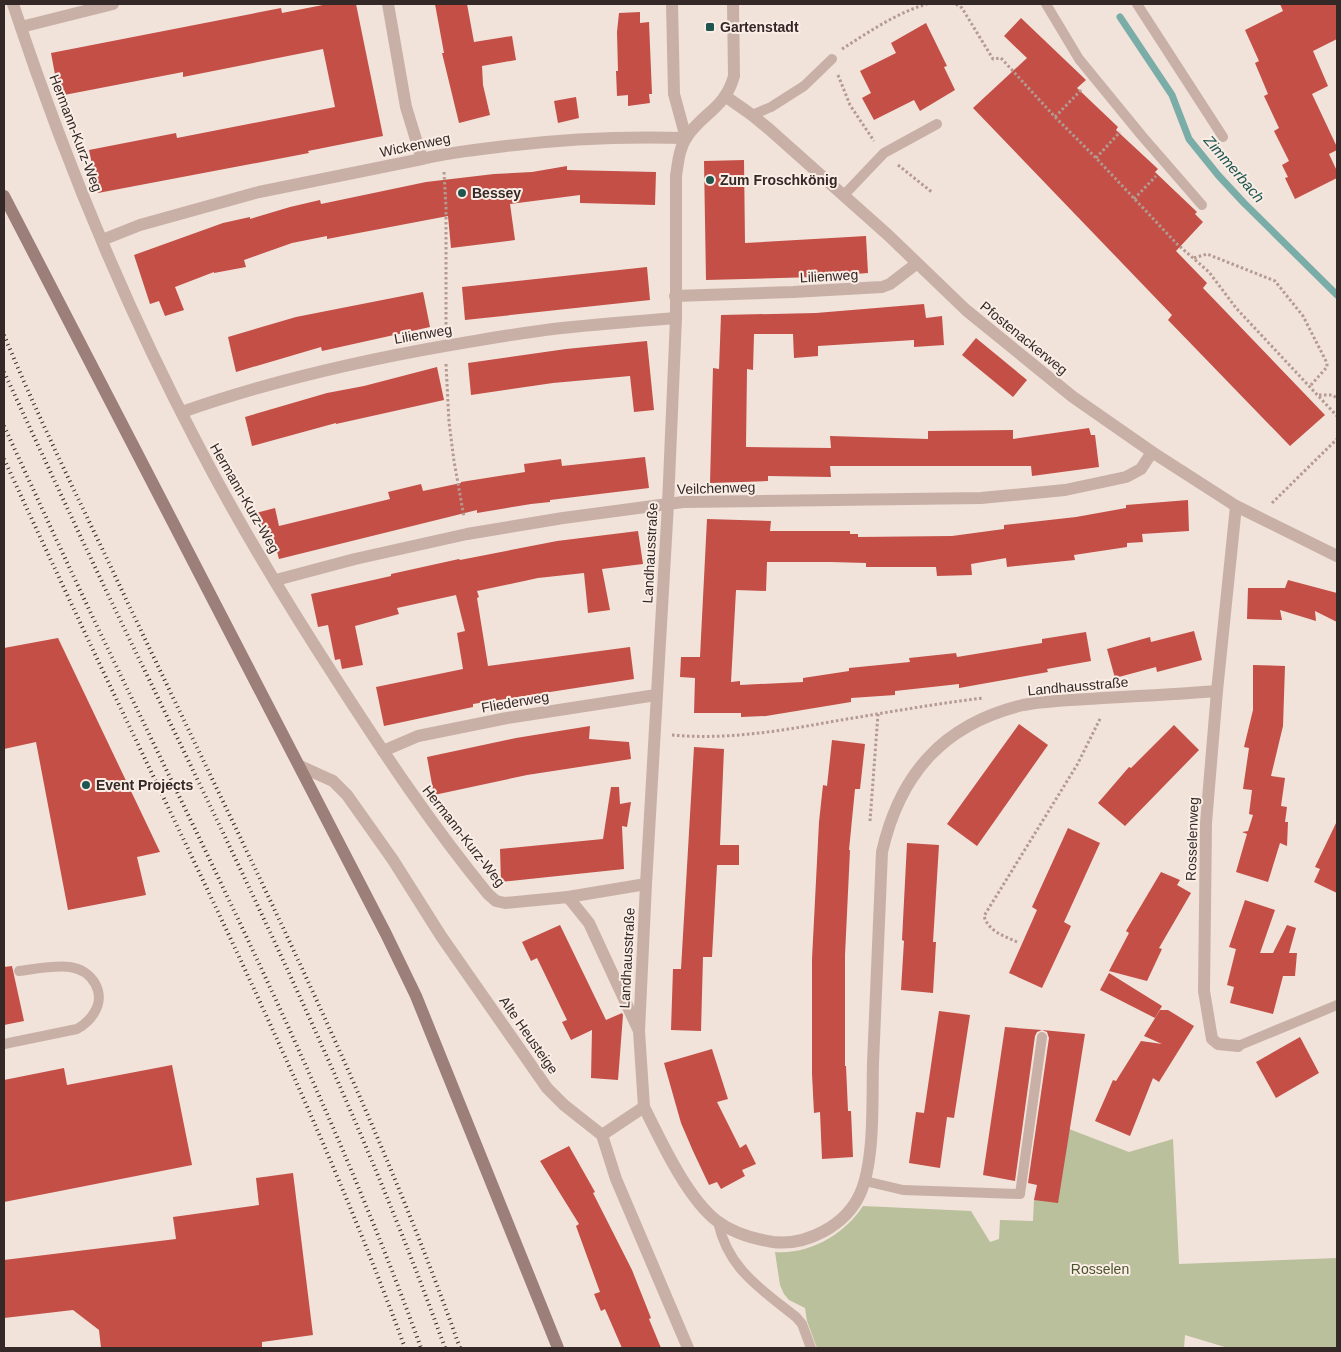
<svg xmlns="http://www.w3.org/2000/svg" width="1341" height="1352" font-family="Arial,sans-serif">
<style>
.green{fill:#bac09b}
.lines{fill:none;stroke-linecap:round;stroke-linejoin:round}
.stream{stroke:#7aada7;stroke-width:7}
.building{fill:#c34f46}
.path{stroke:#b49a91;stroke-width:3;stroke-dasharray:2.5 2.5;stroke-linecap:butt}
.service{stroke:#c9b0a6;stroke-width:10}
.minor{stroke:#c9b0a6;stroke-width:12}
.secondary{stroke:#9c7f78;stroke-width:12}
.rail{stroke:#352927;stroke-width:4;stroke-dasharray:1 4;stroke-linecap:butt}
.poi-dot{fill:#1e5650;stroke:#f9ede6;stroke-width:2}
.labels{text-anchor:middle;stroke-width:4;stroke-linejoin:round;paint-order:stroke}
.poi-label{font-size:14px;font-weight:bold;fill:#352927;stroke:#f9ede6;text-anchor:start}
.street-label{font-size:14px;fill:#352927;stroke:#f9ede6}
.park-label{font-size:14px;fill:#4b532b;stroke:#f9ede6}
.water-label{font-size:15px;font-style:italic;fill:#1e5650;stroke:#f9ede6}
</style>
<rect width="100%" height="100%" fill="#f1e2da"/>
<path class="green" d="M1069 1129 1129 1152 1173 1139 1179 1264 1337 1258V1348H1228L1185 1335 1184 1348H817L807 1321 805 1308 789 1300 784 1294 780 1285 775 1252C809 1255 845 1234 863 1206L971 1211 990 1242 999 1239 1000 1220 1033 1221 1034 1200Z"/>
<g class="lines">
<path class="stream" d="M1120 17 1172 95 1189 139 1218 175 1244 203 1337 295"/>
</g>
<g class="building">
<path d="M328 4H356L383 136 308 151 309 153 98 193 89 150 176 133 177 138 335 107 323 49 183 77V72L59 96 51 53 281 8 282 13Z"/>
<path d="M435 4H467L474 42 512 36 516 60 482 66 483 85 490 115 459 123 442 53H444Z"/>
<path d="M1280 4H1337V39L1313 51 1328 86 1312 94 1337 147V150L1329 154 1337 171V178L1295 199 1285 178 1288 177 1282 165 1289 161 1274 131 1279 128 1264 96 1268 94 1255 63 1259 61 1245 30 1283 11Z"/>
<path d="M640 12V23L649 22 652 94H649L650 103 628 106V95L617 96 616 71H618L617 32 619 13Z"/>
<path d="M1021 18 1086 80 1077 88 1118 127 1116 130 1158 169 1155 172 1197 212 1195 214 1203 222 1176 251 1207 283 1203 288 1325 415 1290 446 1168 320 1172 315 973 108 1027 58 1004 36Z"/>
<path d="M926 23 947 66 944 67 955 90 920 111 914 100 874 120 862 98 871 93 860 71 896 53 891 43Z"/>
<path d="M576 97 579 118 558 123 554 101Z"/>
<path d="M744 160 745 243 866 236 868 273 816 277 706 280 704 161Z"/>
<path d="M567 166V170L656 172 655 205 580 203V195L510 204 515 240 451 248 448 216 327 239V236L292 243 244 260 246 267 214 273V272L175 287 184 310 165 316 159 301 150 304 134 255 223 223 250 217V219L290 207 320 200 321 204 426 182 494 174 532 172Z"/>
<path d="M647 267 650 300 465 320 462 287Z"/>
<path d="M423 292 430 327 322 351 321 347 236 372 228 337 296 317Z"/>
<path d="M924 304 926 318 942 316 944 345 914 347V340L818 346V356L794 358 793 334H754L753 370 747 369 746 447 831 448 830 436 928 439V431L1013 430V439L1089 428 1091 435H1095L1099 467 1032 476 1031 466H830L831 477 768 476V481L710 483 713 368 719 369 721 315 816 313Z"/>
<path d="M976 338 1027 380 1013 397 962 355Z"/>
<path d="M647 341 654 410 634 412 630 376 553 383 471 395 468 363 566 349Z"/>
<path d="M437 367 444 400 336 424V423L252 446 245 417 327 393 364 386Z"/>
<path d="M645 457 649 488 550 500V502L531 504 477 513V510L279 559 273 536 262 539 256 513 275 508 279 526 390 499 388 492 421 484 423 491 461 483V482L525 472 524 464 561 459 562 466Z"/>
<path d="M1188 500 1189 531 1142 534 1143 542 1127 543V547L1074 555 1075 560 1007 567 1006 558 971 564 972 575 937 576 936 567H866V563L831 562H767L766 591 736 590 731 682 740 681V685L803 682V678L849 671V668L910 662 909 658 956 653 957 657 1042 643V639L1086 632 1091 661 1047 669 1048 672 959 688V684L895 691V695L851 698V702L766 716 741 717V713H694L695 678 680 677 681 657H700L707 519 771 521 770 531H850V534H858V537L952 536 1004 529V525L1076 517 1126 508V505Z"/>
<path d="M638 531 643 564 602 569 610 610 588 613 584 573 538 578 477 591 479 597 477 598 488 666 630 647 634 679 473 704V707L384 726 376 687 463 669 457 633 465 631 456 595 397 608 399 614 355 626 363 665 342 669 340 659 335 660 328 625 318 627 311 594 391 576V574L459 559 460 560 557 541Z"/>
<path d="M1288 580 1337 593V622L1315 611 1316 621 1280 610 1282 620 1247 619 1248 588H1285Z"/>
<path d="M1194 631 1202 660 1157 672 1156 667 1115 678 1107 649 1150 637 1151 642Z"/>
<path d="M58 638 160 852 137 857 146 895 68 910 36 742 4 749V648Z"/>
<path d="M1253 665 1285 666 1283 726 1271 776 1285 778 1281 806 1287 807 1285 822H1288L1287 846 1280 843 1268 882 1236 872 1247 834 1242 832 1248 831 1253 815 1249 814 1252 790 1243 789 1249 748 1244 747 1253 710Z"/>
<path d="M1019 724 1048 745 977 846 947 824Z"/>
<path d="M1174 725 1199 750 1125 826 1098 803 1129 767 1131 768Z"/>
<path d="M590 726 589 739 629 742 631 759 527 775 434 795 427 757 516 738Z"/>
<path d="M832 740 865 744 860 789H855L849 850H850L845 955V1066H846L848 1111H851L853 1157 822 1159 820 1112 814 1113 812 1074V959L819 822 823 785 827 786Z"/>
<path d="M694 747 724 749 720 845H739V865H717L712 957H703L701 1031 671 1030 673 969H681Z"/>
<path d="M611 787H619L620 804 631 802 627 827 622 826 624 869 501 882 500 849 603 839Z"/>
<path d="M1337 821V893L1314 882 1320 869 1315 867Z"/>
<path d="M1068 828 1100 843 1064 922 1071 926 1042 988 1009 973 1037 910 1032 907Z"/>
<path d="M907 843 939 845 933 942H936L933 993 901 990 904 941 902 940Z"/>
<path d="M1161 872 1180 880 1177 885 1191 893 1159 948 1162 949 1147 981 1109 971 1129 933 1126 931Z"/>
<path d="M1245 900 1275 910 1260 953H1273L1287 925 1296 928 1289 953H1297L1295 976H1283L1273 1014 1230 1003 1234 987 1227 985 1236 949 1229 947Z"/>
<path d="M560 925 606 1020 622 1013 623 1015 618 1080 591 1078 592 1030 571 1040 562 1022 567 1020 537 958 531 961 522 942Z"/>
<path d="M12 966 24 1021 4 1025V967Z"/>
<path d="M1109 973 1162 1006 1155 1018 1100 990Z"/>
<path d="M1160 1010H1168L1194 1026 1159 1082 1153 1078 1130 1136 1095 1121 1113 1080 1116 1081 1141 1041 1162 1044 1144 1036Z"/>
<path d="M939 1011 970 1015 954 1118 947 1117 940 1168 909 1163 916 1112 924 1113Z"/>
<path d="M1005 1027 1042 1030 1037 1032 1035 1036 1015 1181 983 1175Z"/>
<path d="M1042 1030 1085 1034 1058 1203 1034 1200 1037 1185 1028 1183 1049 1038 1047 1032Z"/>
<path d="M1300 1037 1319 1073 1276 1098 1256 1062Z"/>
<path d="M712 1049 728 1099 717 1102 740 1148 746 1144 756 1164 742 1170 745 1176 721 1189 717 1182 709 1185 693 1151 681 1123 664 1063Z"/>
<path d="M172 1065 192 1165 4 1202V1080L64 1068 67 1085Z"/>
<path d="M569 1146 595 1192 593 1193 632 1270 651 1318 649 1319 661 1348H622L605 1309 601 1311 594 1294 600 1292 576 1226 579 1224 540 1161Z"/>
<path d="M293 1173 313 1335 262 1342V1348H101L99 1330 73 1310 4 1318V1260L176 1239 173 1217 259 1205 256 1178Z"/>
</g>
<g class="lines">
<g class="path">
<path d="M956 4 962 8 993 59 1001 58 1055 117 1096 158 1177 244 1209 272 1236 308 1337 416"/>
<path d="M842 49C869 32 896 13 927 4"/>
<path d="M838 75 850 105 874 141"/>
<path d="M1055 117 1082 89"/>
<path d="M1096 158 1120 132"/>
<path d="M898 165 933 193"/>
<path d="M444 172 446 207V328"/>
<path d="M1134 199 1156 176"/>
<path d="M1194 258 1207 254 1275 281 1303 316 1327 363V367L1310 386"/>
<path d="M446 364 449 422 454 461 464 517"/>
<path d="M1319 395H1332L1337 398"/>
<path d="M1272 503 1337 439"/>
<path d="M672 735C727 740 781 731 835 721 884 713 933 704 983 698"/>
<path d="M870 821 878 714"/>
<path d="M1017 942C1004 936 988 931 984 916L1077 765 1101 717"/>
</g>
<g class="service">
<path d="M1046 4 1079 59 1142 136 1202 205"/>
<path d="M1137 4 1223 137"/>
<path d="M752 115 771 107 804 86 832 59"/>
<path d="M844 195 884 153 937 124"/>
<path d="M4 1044 77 1029C84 1025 90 1020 94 1013 107 993 92 970 70 967 54 965 35 969 19 971"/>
<path d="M1238 1046 1337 1005"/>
<path d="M865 1181 903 1190 1020 1194 1042 1037"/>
<path d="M718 1222C728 1269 761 1289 796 1317L802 1324 811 1348"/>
</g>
<g class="minor">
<path d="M13 4C63 155 124 304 198 445 240 526 288 605 338 682 385 755 433 827 488 894L496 901 505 903 568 897 589 923 639 1031"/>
<path d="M388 4 406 107 422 159"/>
<path d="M672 4 674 94 686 138"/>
<path d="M21 27 113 4"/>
<path d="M725 96 752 115 769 129 888 235 966 310 1073 397 1152 452 1236 506 1337 556"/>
<path d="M102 240 140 225 259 192 422 159C447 153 472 150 498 147 560 139 623 136 686 138"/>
<path d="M675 296 793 292 882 287 890 284 916 264"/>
<path d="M182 412C270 381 358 361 450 345 487 339 525 332 562 328 600 324 638 321 676 318"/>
<path d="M1236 506 1217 691 1206 823 1204 991 1212 1039 1218 1044 1238 1046"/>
<path d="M276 580 355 559 467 534 563 518 683 502 981 498 1065 490 1126 477 1141 469 1152 452"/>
<path d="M383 751 418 736 507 718 656 695"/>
<path d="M300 766 333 781 347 795 393 860 441 936 547 1088 564 1105 602 1135 616 1179 688 1348"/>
<path d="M568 897 646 884"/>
<path d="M644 1107C661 1141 687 1198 717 1221 733 1233 754 1239 773 1242 807 1246 846 1225 860 1194 875 1161 872 1100 873 1063 876 992 879 922 882 852 900 773 944 724 1023 705 1049 700 1077 700 1103 698 1141 696 1179 694 1217 691"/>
<path d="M602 1135 644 1107 639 1031 646 884 668 504 676 318V176C678 163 679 149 686 138 702 113 725 109 734 76L733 4"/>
</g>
<path class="secondary" d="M4 196 386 934 416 996 558 1348"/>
<g class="rail">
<path d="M4 335C36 412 73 488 109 563 231 823 364 1078 460 1348"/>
<path d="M4 372C50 471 96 571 144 669 252 892 361 1115 445 1348"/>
<path d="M4 426C38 500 72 574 107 647 218 878 334 1107 421 1348"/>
<path d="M4 459C33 522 63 586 93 650 202 880 317 1108 405 1348"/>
</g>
</g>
<g class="poi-dot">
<rect x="705" y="22" width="10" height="10" rx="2.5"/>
<circle cx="710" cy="180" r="5"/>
<circle cx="462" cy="193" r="5"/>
<circle cx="86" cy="785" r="5"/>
</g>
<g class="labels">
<g class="poi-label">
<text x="720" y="32">Gartenstadt</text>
<text x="720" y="185">Zum Froschkönig</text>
<text x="472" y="198">Bessey</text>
<text x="96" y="790">Event Projects</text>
</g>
<g class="street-label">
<text transform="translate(76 133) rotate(69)" y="5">Hermann-Kurz-Weg</text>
<text transform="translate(415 145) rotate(-12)" y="5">Wickenweg</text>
<text transform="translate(829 276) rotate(-3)" y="5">Lilienweg</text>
<text transform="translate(423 334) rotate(-10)" y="5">Lilienweg</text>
<text transform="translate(1024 338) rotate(39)" y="5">Pfostenackerweg</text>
<text transform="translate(716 488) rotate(-2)" y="5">Veilchenweg</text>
<text transform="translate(245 498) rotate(60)" y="5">Hermann-Kurz-Weg</text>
<text transform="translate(650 553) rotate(-87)" y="5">Landhausstraße</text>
<text transform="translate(1078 686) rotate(-5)" y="5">Landhausstraße</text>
<text transform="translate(515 702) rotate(-10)" y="5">Fliederweg</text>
<text transform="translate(464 836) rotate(52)" y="5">Hermann-Kurz-Weg</text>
<text transform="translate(1192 839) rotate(-88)" y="5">Rosselenweg</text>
<text transform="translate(627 958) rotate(-87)" y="5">Landhausstraße</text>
<text transform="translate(529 1035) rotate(55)" y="5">Alte Heusteige</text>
</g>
<g class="park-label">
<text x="1100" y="1274">Rosselen</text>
</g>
<g class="water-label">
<text transform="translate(1234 169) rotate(49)" y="5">Zimmerbach</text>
</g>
</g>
<rect width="1341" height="1352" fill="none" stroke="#352927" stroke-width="10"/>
</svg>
